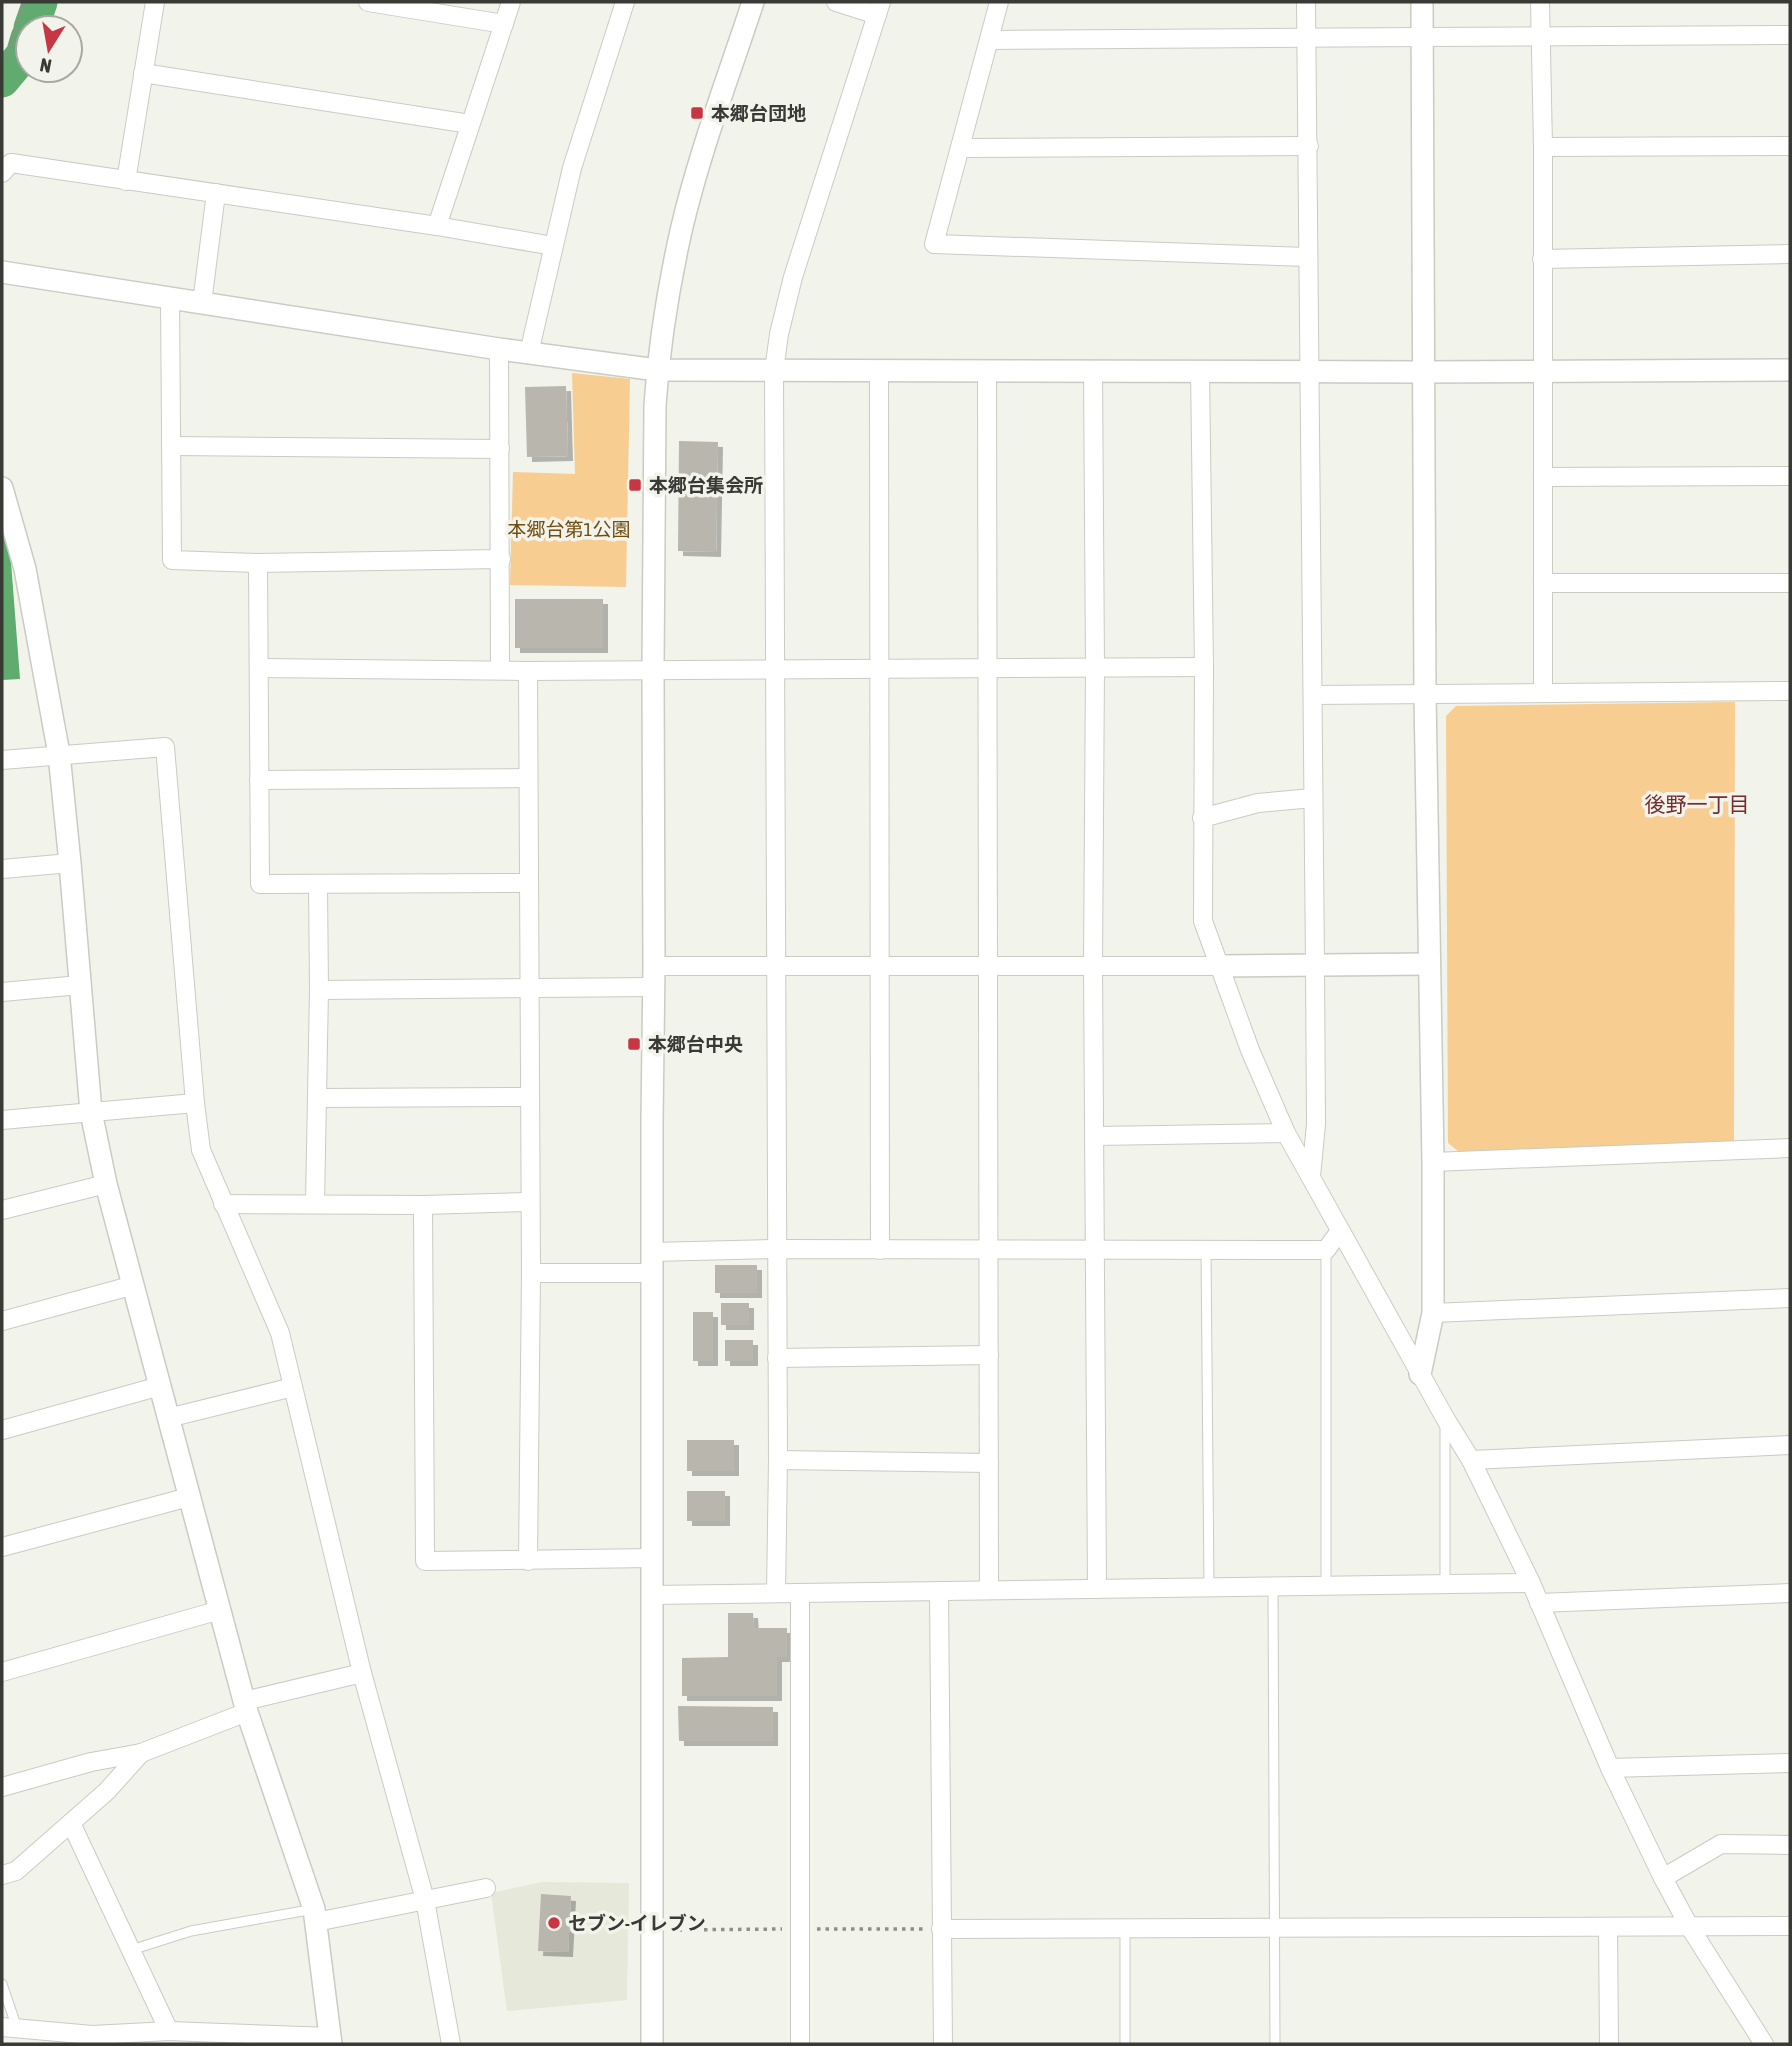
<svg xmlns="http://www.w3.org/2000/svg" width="1792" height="2046" font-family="'Asap Condensed','Noto Sans JP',sans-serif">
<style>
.built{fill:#e6e8d9}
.green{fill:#f7cd92}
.water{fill:#60ab6e}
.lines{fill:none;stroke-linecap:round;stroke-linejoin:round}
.river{stroke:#60ab6e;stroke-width:35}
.building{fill:#b8b6ad;filter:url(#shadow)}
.service-casing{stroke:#cacbc3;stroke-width:11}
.minor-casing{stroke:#cacbc3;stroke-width:20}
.tertiary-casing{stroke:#cacbc3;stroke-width:24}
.path{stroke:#8f8f8a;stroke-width:3.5;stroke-dasharray:3.5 5;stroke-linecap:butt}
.service{stroke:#fff;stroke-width:9}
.minor{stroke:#fff;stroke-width:18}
.tertiary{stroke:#fff;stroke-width:21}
.poi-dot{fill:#c73743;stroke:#f2f3ea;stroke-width:2.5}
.labels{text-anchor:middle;stroke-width:7;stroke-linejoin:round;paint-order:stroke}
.poi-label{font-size:19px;font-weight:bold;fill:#393936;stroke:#f2f3ea;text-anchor:start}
.park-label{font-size:19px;fill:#714d0f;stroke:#f2f3ea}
.neighbourhood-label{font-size:21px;fill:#742d2f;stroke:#f2f3ea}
</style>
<defs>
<filter id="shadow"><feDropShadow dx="5" dy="5" stdDeviation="0" flood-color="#0004"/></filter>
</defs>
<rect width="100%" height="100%" fill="#f2f3ea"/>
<path class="built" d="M542 1882 629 1883 627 2000 507 2011 491 1893Z"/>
<g class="green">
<path d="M572 373 630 379 626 587 510 585 513 472 575 474Z"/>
<path d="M1735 702 1734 1142 1459 1152 1448 1143 1446 716 1456 706Z"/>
</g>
<path class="water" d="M2 530 11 562 20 679 2 680Z"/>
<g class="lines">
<g class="river">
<path d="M31 28 40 2"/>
<path d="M2 80 23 55 28 38"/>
</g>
</g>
<g class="building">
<path d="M566 386 568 456 527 457 525 387Z"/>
<path d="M679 441 718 442 716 552 678 551Z"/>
<rect x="515" y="599" width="88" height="49"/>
<rect x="715" y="1265" width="42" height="28"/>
<rect x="721" y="1303" width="28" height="22"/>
<rect x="693" y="1312" width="20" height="49"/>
<rect x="725" y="1340" width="28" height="21"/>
<rect x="687" y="1440" width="47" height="31"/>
<rect x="687" y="1491" width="38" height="30"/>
<path d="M728 1613H753L754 1628H787V1657H777V1696H682V1658L728 1657Z"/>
<path d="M678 1706 773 1707V1741H679Z"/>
<path d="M541 1894 571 1896 568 1952 538 1951Z"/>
</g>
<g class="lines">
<defs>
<g id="service">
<path d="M1206 1249 1209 1587"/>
<path d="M1445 1424V1584"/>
<path d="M1273 1586 1275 2044"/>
<path d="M1326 1586V1250"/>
<path d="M131 1950 191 1931 314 1909"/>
<path d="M2 1984 17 2028"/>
<path d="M1125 2044V1928"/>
</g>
<g id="minor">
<path d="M368 2 504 24"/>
<path d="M836 2 877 15"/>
<path d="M999 2 934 244 1308 257"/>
<path d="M1306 2 1315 964 1316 1124 1311 1176"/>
<path d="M1540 2 1543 147V693"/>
<path d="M989 40C1256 39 1523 35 1790 35"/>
<path d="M143 73 470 124"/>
<path d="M1543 147 1790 146"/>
<path d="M960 148 1309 146"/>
<path d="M2 173 11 163 437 226 553 246"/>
<path d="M126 181 155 2"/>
<path d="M437 226 511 2"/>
<path d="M1542 259 1790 254"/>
<path d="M170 297 172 560 258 563 501 559"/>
<path d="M202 303 216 193"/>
<path d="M499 349 500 670"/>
<path d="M529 353 572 168 625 2"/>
<path d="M879 370 880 1250"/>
<path d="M1093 370 1095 667 1093 966 1097 1589"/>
<path d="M987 371 989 1590"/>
<path d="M1200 371 1204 667 1203 921 1250 1050 1286 1133 1445 1418 1471 1460 1531 1583 1610 1768 1663 1878 1689 1926 1764 2044"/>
<path d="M171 446 500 449"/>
<path d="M1543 477 1790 476"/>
<path d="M258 563 260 884 528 883"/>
<path d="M1543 583H1790"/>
<path d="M259 668 528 671 1204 667"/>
<path d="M528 671 531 1273 528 1561"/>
<path d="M1313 695 1790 691"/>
<path d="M2 760 165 747 195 1103 201 1150 280 1333 362 1673 425 1900 451 2044"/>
<path d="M259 780 528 778"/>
<path d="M1202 818 1258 803 1313 798"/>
<path d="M2 869 70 863"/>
<path d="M654 966H1220"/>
<path d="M319 990 653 987"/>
<path d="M2 992 80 985"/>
<path d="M318 1098 529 1097"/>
<path d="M2 1120 195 1103"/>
<path d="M1095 1136 1286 1133"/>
<path d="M1433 1162 1790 1148"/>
<path d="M315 1203 319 990 318 884"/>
<path d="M223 1204 423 1205 529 1202"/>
<path d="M423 1205 425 1561 652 1558"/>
<path d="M2 1210 106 1184"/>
<path d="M652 1252 776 1249 1326 1250 1340 1231"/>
<path d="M531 1273H652"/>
<path d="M1433 1313 1790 1298"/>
<path d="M2 1321 134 1285"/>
<path d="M777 1358 989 1355"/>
<path d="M168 1418 293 1387"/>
<path d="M2 1430 160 1386"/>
<path d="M778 1460 989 1463"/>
<path d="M1471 1460 1790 1445"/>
<path d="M2 1547 189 1497"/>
<path d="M939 1591 943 2044"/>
<path d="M776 1593 778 1460 774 371 779 334 793 277 881 2"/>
<path d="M800 1593V2044"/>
<path d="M651 1595 1531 1583"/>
<path d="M1539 1603 1790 1593"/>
<path d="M2 1672 220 1610"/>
<path d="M244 1701 362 1673"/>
<path d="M1610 1768 1790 1763"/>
<path d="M2 1787 91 1762 141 1753"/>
<path d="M71 1823 169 2031"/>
<path d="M2 1875 16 1871 107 1791 141 1753 247 1712"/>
<path d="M1663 1878 1721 1844 1790 1845"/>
<path d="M316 1922 486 1888"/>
<path d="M1608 1927 1609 2044"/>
<path d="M941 1929 1790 1926"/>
<path d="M2 2027 92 2035 169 2031 330 2037"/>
</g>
<g id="tertiary">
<path d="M2 272 499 349 657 370 1423 372 1790 370"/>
<path d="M2 488 25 569 59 754 70 863 91 1112 106 1184 247 1712 314 1909 331 2044"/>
<path d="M1220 966 1429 964"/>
<path d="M1420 1374 1433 1313V1162L1425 695 1422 2"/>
<path d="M652 2044V1121L654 966 653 669 655 405C659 346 668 289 681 231 699 153 728 78 753 2"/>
</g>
</defs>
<use href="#service" class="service-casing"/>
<use href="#minor" class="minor-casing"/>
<use href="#tertiary" class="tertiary-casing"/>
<g class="path">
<path d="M2 62 10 52 24 2"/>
<path d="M817 1929H925"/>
<path d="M670 1930 782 1929"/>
</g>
<use href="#service" class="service"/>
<use href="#minor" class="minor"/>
<use href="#tertiary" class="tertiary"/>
</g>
<g class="poi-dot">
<rect x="690" y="106" width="14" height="14" rx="3.5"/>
<rect x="628" y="478" width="14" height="14" rx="3.5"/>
<rect x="627" y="1037" width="14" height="14" rx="3.5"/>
<circle cx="554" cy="1923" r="7"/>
</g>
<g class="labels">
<g class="poi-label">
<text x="711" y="120">本郷台団地</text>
<text x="649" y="492">本郷台集会所</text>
<text x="648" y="1051">本郷台中央</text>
<text x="568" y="1930">セブン-イレブン</text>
</g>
<g class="park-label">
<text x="569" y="536">本郷台第1公園</text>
</g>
<g class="neighbourhood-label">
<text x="1697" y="812">後野一丁目</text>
</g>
</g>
<rect width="1792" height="2046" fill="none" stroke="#393936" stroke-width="7"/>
<g transform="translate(49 49) rotate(191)"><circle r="33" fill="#f2f3ea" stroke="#a8a9a2" stroke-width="2"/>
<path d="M0-5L12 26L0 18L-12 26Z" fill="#c73743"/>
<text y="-10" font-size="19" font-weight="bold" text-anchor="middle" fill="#393936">N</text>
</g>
</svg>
